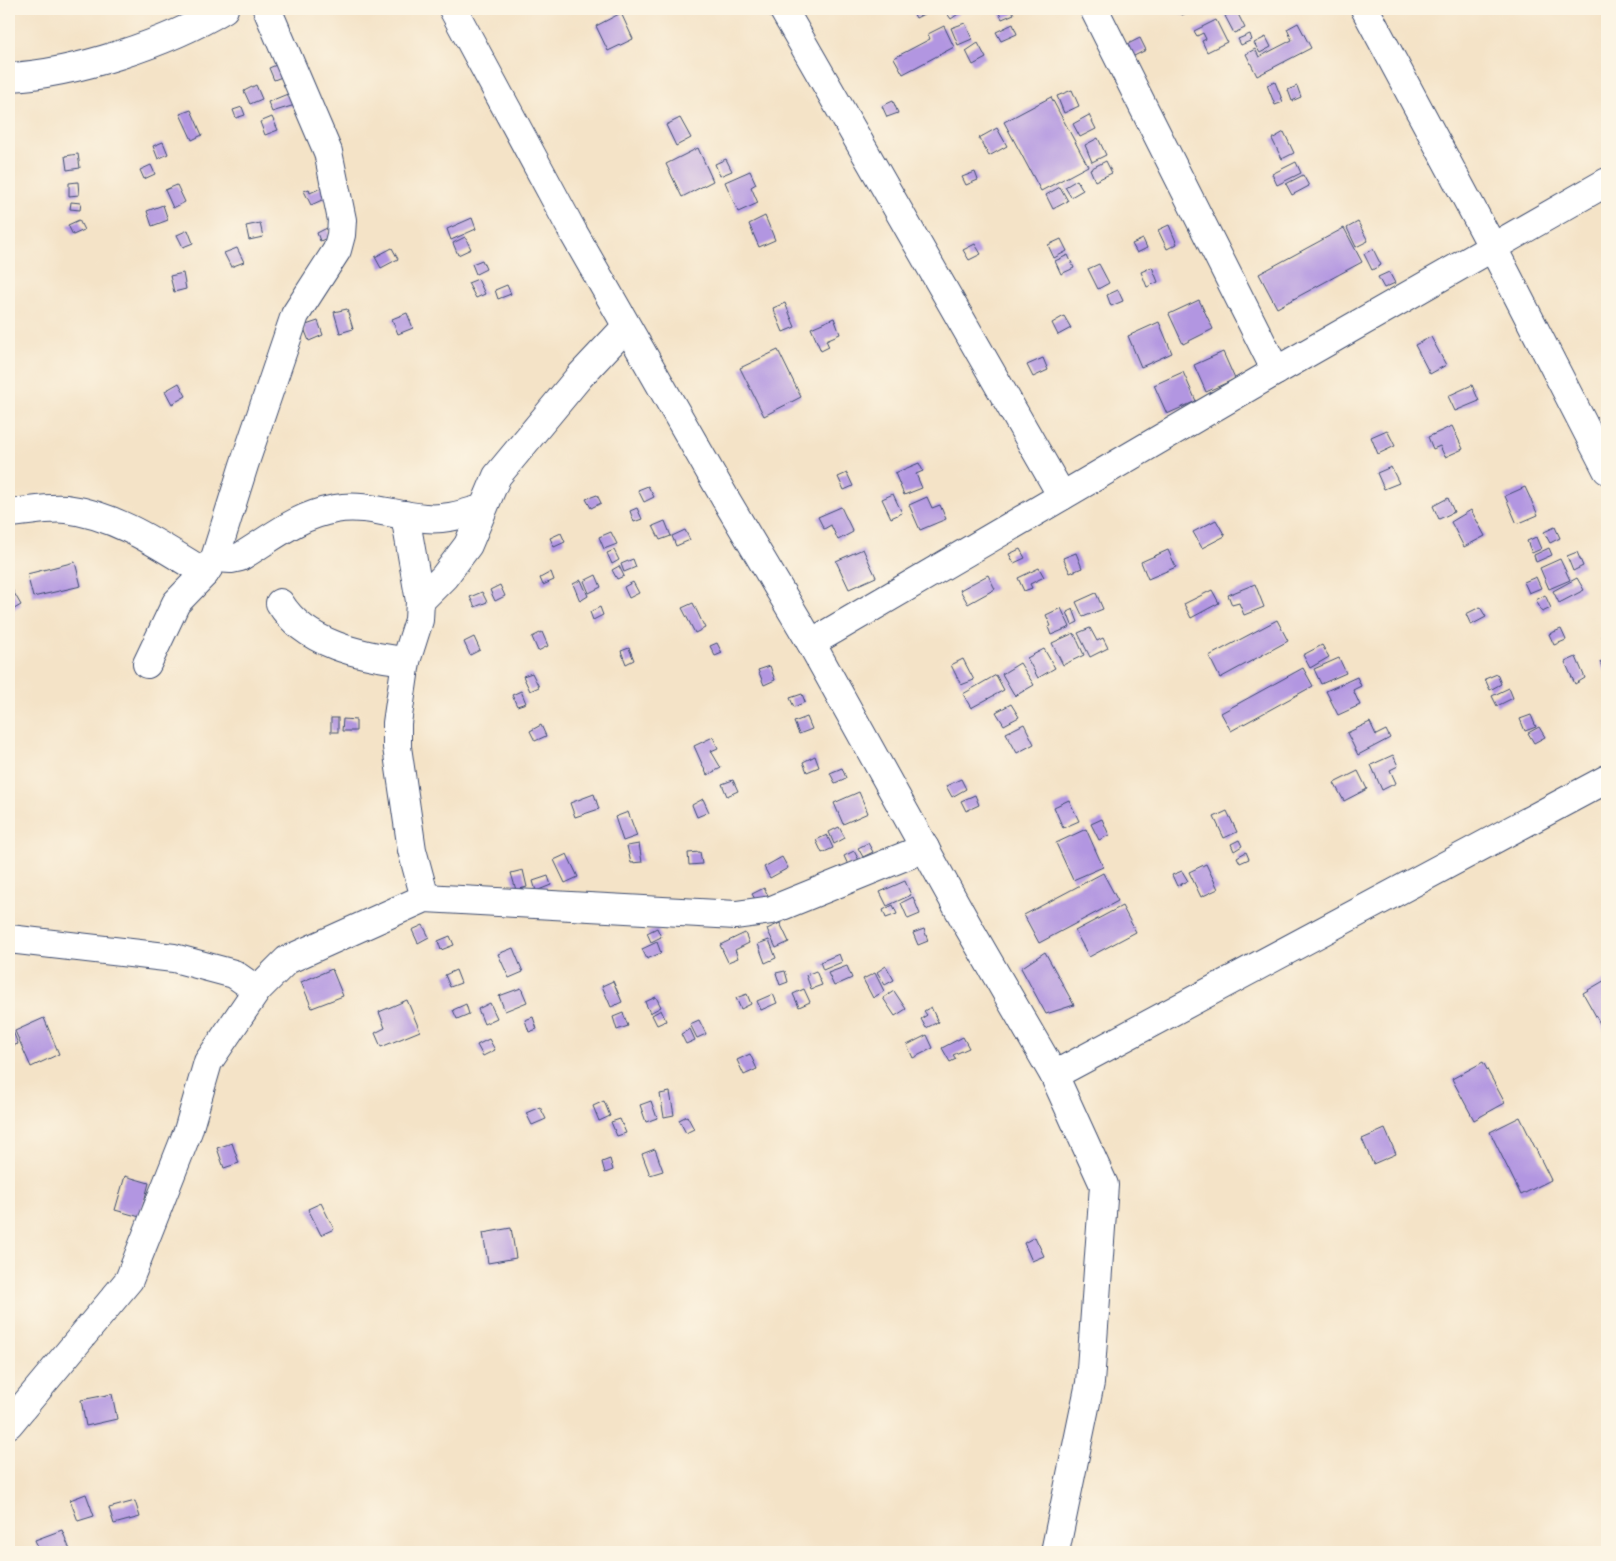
<svg xmlns="http://www.w3.org/2000/svg" width="1616" height="1561" font-family="'Comic Neue',sans-serif">
<style>
.building{fill:#b296e1}
.lines{fill:none;stroke-linecap:round;stroke-linejoin:round}
.minor-casing{stroke:#3c4a6e;stroke-width:30}
.minor{stroke:#fff;stroke-width:28}
</style>
<rect width="100%" height="100%" fill="#fcf5e5"/>
<filter id="ink" filterUnits="userSpaceOnUse"><feTurbulence type="fractalNoise" baseFrequency=".02" numOctaves="2"/><feDisplacementMap in="SourceGraphic" scale="10" xChannelSelector="R" yChannelSelector="G"/><feConvolveMatrix kernelMatrix="1 2 1 2 8 2 1 2 1" color-interpolation-filters="sRGB"/></filter>
<filter id="wash" filterUnits="userSpaceOnUse"><feTurbulence type="fractalNoise" baseFrequency=".0096" numOctaves="4" result="noise"/><feDisplacementMap in="SourceGraphic" scale="20" xChannelSelector="R" yChannelSelector="G"/><feGaussianBlur stdDeviation="1.12" result="paint"/><feColorMatrix in="noise" values="0 0 0 0 0 0 0 0 0 0 0 0 0 0 0 0 0 1.4 0 .05"/><feComposite in="paint" operator="in"/></filter>
<g filter="url(#wash)">
<rect width="100%" height="100%" fill="#f4e3c7"/>
<g id="blocks">
<g class="building">
<path d="M911 9H934L916 18Z"/>
<path d="M944 9H959L961 12 951 19Z"/>
<path d="M997 9H1011L1014 14 1002 19Z"/>
<path d="M1179 9H1195L1182 15Z"/>
<path d="M1236 10 1245 28 1234 33 1225 16Z"/>
<path d="M621 13 633 39 608 51 596 26Z"/>
<path d="M1216 20 1227 42 1207 52 1202 41 1206 39 1203 33 1197 36 1194 31Z"/>
<path d="M965 23 972 39 958 45 951 28Z"/>
<path d="M1298 23 1311 48 1257 76 1246 54 1255 49 1259 57 1292 40 1287 29Z"/>
<path d="M1013 24 1017 34 1001 41 996 32Z"/>
<path d="M944 26 954 47 903 74 894 58 930 39 928 34Z"/>
<path d="M1250 34 1252 40 1241 45 1238 39Z"/>
<path d="M1266 37 1271 47 1260 53 1254 43Z"/>
<path d="M1140 38 1146 50 1130 58 1124 46Z"/>
<path d="M978 43 986 58 973 65 966 51Z"/>
<path d="M281 63 287 75 274 80 269 68Z"/>
<path d="M1275 82 1283 102 1275 105 1267 85Z"/>
<path d="M256 85 262 99 250 104 244 91Z"/>
<path d="M1297 86 1301 97 1292 101 1288 90Z"/>
<path d="M1072 90 1079 106 1064 113 1057 96Z"/>
<path d="M290 93 295 105 272 112 268 102Z"/>
<path d="M1051 97 1088 166 1041 191 1004 122Z"/>
<path d="M893 101 898 113 887 117 882 106Z"/>
<path d="M242 107 245 115 236 118 233 110Z"/>
<path d="M191 110 202 135 192 140 180 114Z"/>
<path d="M1089 115 1096 129 1080 137 1073 124Z"/>
<path d="M272 117 278 130 265 135 260 122Z"/>
<path d="M680 118 691 138 676 146 666 125Z"/>
<path d="M997 128 1007 146 989 156 979 138Z"/>
<path d="M1284 132 1294 153 1282 159 1272 139Z"/>
<path d="M1098 138 1106 155 1092 162 1085 145Z"/>
<path d="M163 142 168 154 158 159 153 146Z"/>
<path d="M698 148 713 181 682 197 666 164Z"/>
<path d="M78 154 80 168 67 170 65 156Z"/>
<path d="M726 159 732 171 720 176 715 164Z"/>
<path d="M1106 161 1112 173 1095 181 1090 169Z"/>
<path d="M1296 162 1301 173 1277 185 1272 174Z"/>
<path d="M151 165 155 174 144 179 140 170Z"/>
<path d="M750 171 756 184 751 187 758 203 738 212 725 182Z"/>
<path d="M975 172 978 180 966 185 962 177Z"/>
<path d="M1303 175 1309 186 1292 195 1286 184Z"/>
<path d="M1077 180 1083 190 1071 197 1065 187Z"/>
<path d="M327 181 333 195 311 205 304 191 309 189 310 193 321 188 320 185Z"/>
<path d="M78 182 79 195 69 196V183Z"/>
<path d="M177 185 185 202 173 208 165 190Z"/>
<path d="M1060 187 1068 201 1053 209 1046 195Z"/>
<path d="M71 202 81 203 80 210 70 209Z"/>
<path d="M163 205 168 220 152 226 147 211Z"/>
<path d="M765 216 775 240 759 247 749 224Z"/>
<path d="M472 218 476 229 451 240 447 229Z"/>
<path d="M79 220 84 230 73 235 68 225Z"/>
<path d="M1358 222 1368 241 1356 247 1347 228Z"/>
<path d="M260 223 263 237 249 240 246 226Z"/>
<path d="M1169 225 1177 244 1167 249 1158 230Z"/>
<path d="M327 228 330 237 320 241 317 233Z"/>
<path d="M1344 228 1362 262 1277 308 1259 274Z"/>
<path d="M188 230 193 243 183 247 177 235Z"/>
<path d="M465 237 471 249 458 255 453 243Z"/>
<path d="M1061 239 1067 251 1054 258 1048 245Z"/>
<path d="M1143 239 1147 248 1137 253 1132 244Z"/>
<path d="M975 244 981 254 969 260 963 250Z"/>
<path d="M237 248 244 262 231 267 224 253Z"/>
<path d="M392 248 398 259 381 268 375 257Z"/>
<path d="M1373 249 1381 265 1372 270 1364 254Z"/>
<path d="M1068 255 1074 268 1061 274 1055 261Z"/>
<path d="M482 260 486 269 476 274 472 264Z"/>
<path d="M1099 264 1109 283 1098 289 1088 269Z"/>
<path d="M1152 267 1158 282 1147 287 1141 272Z"/>
<path d="M1389 272 1395 283 1384 288 1378 277Z"/>
<path d="M183 273 186 289 174 292 170 276Z"/>
<path d="M478 279 485 294 476 298 468 283Z"/>
<path d="M507 285 511 294 498 299 495 290Z"/>
<path d="M1118 290 1123 301 1111 306 1107 295Z"/>
<path d="M1199 300 1213 329 1183 344 1169 314Z"/>
<path d="M785 303 795 327 783 332 773 308Z"/>
<path d="M347 309 353 329 340 333 334 312Z"/>
<path d="M407 313 413 328 398 334 392 319Z"/>
<path d="M1064 316 1071 328 1058 335 1052 323Z"/>
<path d="M834 318 840 334 826 340 829 347 821 351 811 328Z"/>
<path d="M318 321 323 335 309 341 303 326Z"/>
<path d="M1159 322 1172 353 1141 367 1128 336Z"/>
<path d="M1431 337 1446 365 1430 374 1415 345Z"/>
<path d="M778 350 801 397 764 416 740 368Z"/>
<path d="M1223 352 1235 379 1206 392 1194 365Z"/>
<path d="M1043 358 1048 370 1033 377 1027 365Z"/>
<path d="M1183 372 1196 401 1167 414 1154 385Z"/>
<path d="M179 383 186 396 172 404 165 391Z"/>
<path d="M1472 385 1479 401 1455 411 1448 396Z"/>
<path d="M1452 426 1463 449 1445 457 1440 446 1433 449 1428 437Z"/>
<path d="M1387 430 1395 446 1378 454 1371 437Z"/>
<path d="M919 463 923 471 916 474 922 488 904 495 895 473Z"/>
<path d="M1391 467 1399 483 1384 489 1377 473Z"/>
<path d="M847 473 853 486 844 490 838 477Z"/>
<path d="M648 486 654 497 644 502 638 490Z"/>
<path d="M1525 487 1538 515 1517 524 1505 496Z"/>
<path d="M893 494 902 513 891 518 882 499Z"/>
<path d="M597 495 601 503 591 508 586 499Z"/>
<path d="M927 497 932 508 940 505 946 519 920 530 909 505Z"/>
<path d="M1448 498 1454 512 1439 519 1433 506Z"/>
<path d="M841 507 853 532 838 540 831 525 824 529 818 517Z"/>
<path d="M637 508 642 519 634 522 630 511Z"/>
<path d="M1471 510 1485 536 1464 547 1451 522Z"/>
<path d="M1216 520 1225 536 1202 548 1193 532Z"/>
<path d="M665 521 671 536 660 540 653 526Z"/>
<path d="M1555 527 1560 538 1550 543 1544 532Z"/>
<path d="M685 530 690 540 676 546 672 536Z"/>
<path d="M611 532 617 544 604 549 599 537Z"/>
<path d="M561 533 565 542 554 547 550 538Z"/>
<path d="M1536 537 1541 549 1532 553 1527 541Z"/>
<path d="M1549 548 1552 555 1536 562 1534 555Z"/>
<path d="M863 549 876 577 849 589 836 561Z"/>
<path d="M1020 549 1025 558 1014 563 1009 554Z"/>
<path d="M614 550 619 560 612 564 607 553Z"/>
<path d="M1168 550 1176 567 1148 579 1141 562Z"/>
<path d="M1577 552 1583 566 1573 571 1567 556Z"/>
<path d="M1076 553 1082 568 1070 573 1063 558Z"/>
<path d="M633 559 636 567 624 572 621 564Z"/>
<path d="M1560 559 1570 580 1549 589 1540 568Z"/>
<path d="M75 562 81 586 33 597 27 574Z"/>
<path d="M619 566 624 576 617 579 612 570Z"/>
<path d="M1039 568 1044 577 1030 584 1032 588 1024 591 1018 578Z"/>
<path d="M551 572 554 580 543 585 540 578Z"/>
<path d="M596 575 601 587 589 593 584 581Z"/>
<path d="M988 575 995 589 968 604 960 590Z"/>
<path d="M1536 577 1541 588 1529 593 1524 582Z"/>
<path d="M1577 578 1584 590 1559 603 1553 591Z"/>
<path d="M581 580 588 596 580 601 573 584Z"/>
<path d="M633 582 639 593 629 598 624 587Z"/>
<path d="M9 584 21 605 9 612Z"/>
<path d="M1255 584 1264 607 1244 615 1239 603 1232 605 1228 595Z"/>
<path d="M500 585 505 596 495 601 490 590Z"/>
<path d="M1212 590 1219 603 1191 618 1184 604Z"/>
<path d="M482 592 487 602 475 607 470 597Z"/>
<path d="M1096 593 1103 609 1083 617 1076 602Z"/>
<path d="M1545 595 1551 608 1542 612 1536 600Z"/>
<path d="M693 603 705 628 695 633 682 608Z"/>
<path d="M600 607 603 615 593 620 590 612Z"/>
<path d="M1480 607 1486 617 1471 625 1466 614Z"/>
<path d="M1061 608 1070 627 1051 635 1048 627 1051 626 1046 615Z"/>
<path d="M1073 609 1078 622 1072 625 1067 612Z"/>
<path d="M1277 620 1288 641 1220 678 1209 656Z"/>
<path d="M1090 628 1097 641 1103 638 1108 648 1090 657 1078 633Z"/>
<path d="M1561 629 1566 640 1554 645 1549 634Z"/>
<path d="M542 632 548 646 538 651 532 637Z"/>
<path d="M1074 633 1084 655 1063 665 1052 643Z"/>
<path d="M1607 634V646L1602 636Z"/>
<path d="M474 637 480 650 470 655 464 642Z"/>
<path d="M717 643 722 653 715 656 710 646Z"/>
<path d="M1322 645 1329 657 1310 668 1303 655Z"/>
<path d="M629 648 634 660 626 664 621 651Z"/>
<path d="M1044 649 1055 668 1038 678 1027 658Z"/>
<path d="M1576 657 1585 678 1575 684 1565 662Z"/>
<path d="M1339 658 1346 673 1321 684 1314 669Z"/>
<path d="M1607 658V669L1604 671 1600 662Z"/>
<path d="M963 659 974 680 961 685 951 665Z"/>
<path d="M1020 663 1034 685 1015 696 1002 674Z"/>
<path d="M770 666 775 680 764 685 758 670Z"/>
<path d="M1303 668 1313 686 1231 731 1221 713Z"/>
<path d="M532 673 539 687 530 691 523 676Z"/>
<path d="M1497 674 1501 684 1490 690 1485 679Z"/>
<path d="M996 675 1004 690 971 708 963 694Z"/>
<path d="M1357 677 1361 686 1353 690 1360 705 1338 715 1326 691Z"/>
<path d="M1509 688 1513 698 1497 706 1492 696Z"/>
<path d="M521 691 526 703 517 706 512 695Z"/>
<path d="M802 694 805 702 794 707 790 698Z"/>
<path d="M1011 704 1019 717 1004 725 996 712Z"/>
<path d="M1531 715 1536 727 1525 731 1520 719Z"/>
<path d="M807 717 812 729 799 734 794 722Z"/>
<rect x="331" y="718" width="7" height="14"/>
<path d="M343 719 356 720V731H342Z"/>
<path d="M1370 722 1376 735 1386 730 1390 738 1358 755 1347 733Z"/>
<path d="M1024 724 1034 744 1017 753 1006 733Z"/>
<path d="M541 725 546 736 535 741 530 731Z"/>
<path d="M1539 727 1545 737 1534 743 1528 733Z"/>
<path d="M713 737 718 748 711 751 721 768 707 775 694 746Z"/>
<path d="M1393 755 1398 766 1390 770 1396 783 1382 790 1371 765Z"/>
<path d="M815 756 819 767 807 772 803 762Z"/>
<path d="M842 768 846 778 835 783 830 773Z"/>
<path d="M1358 771 1367 789 1344 801 1334 783Z"/>
<path d="M961 779 966 789 952 797 946 786Z"/>
<path d="M733 780 738 791 727 796 722 784Z"/>
<path d="M859 792 868 813 843 824 834 803Z"/>
<path d="M594 794 599 809 575 817 570 803Z"/>
<path d="M975 795 979 805 966 811 961 801Z"/>
<path d="M703 799 709 812 697 817 692 805Z"/>
<path d="M1069 800 1079 821 1063 828 1054 807Z"/>
<path d="M1227 811 1237 832 1224 838 1214 817Z"/>
<path d="M628 812 637 836 623 841 615 817Z"/>
<path d="M1102 819 1109 835 1099 840 1091 824Z"/>
<path d="M839 827 845 838 834 844 829 832Z"/>
<path d="M1086 829 1103 867 1073 880 1056 843Z"/>
<path d="M827 835 833 848 822 853 816 840Z"/>
<path d="M1239 840 1242 846 1234 851 1231 844Z"/>
<path d="M868 843 873 852 863 857 858 848Z"/>
<path d="M639 844 642 862 631 863 627 846Z"/>
<path d="M854 851 860 862 849 867 844 856Z"/>
<path d="M700 852 702 864 689 865 688 853Z"/>
<path d="M1246 852 1249 859 1240 863 1237 857Z"/>
<path d="M567 854 578 877 565 883 554 860Z"/>
<path d="M782 857 788 868 770 878 764 867Z"/>
<path d="M1206 864 1218 889 1201 897 1189 872Z"/>
<path d="M523 870 527 887 516 890 511 873Z"/>
<path d="M1182 871 1188 881 1177 886 1172 875Z"/>
<path d="M1103 873 1118 901 1039 943 1024 915Z"/>
<path d="M548 876 551 885 536 891 533 881Z"/>
<path d="M905 881 911 895 887 906 880 892Z"/>
<path d="M764 888 770 899 758 904 752 894Z"/>
<path d="M913 897 920 914 908 919 901 903Z"/>
<path d="M893 905 897 914 886 918 883 910Z"/>
<path d="M1122 906 1136 932 1089 957 1075 931Z"/>
<path d="M780 923 789 942 776 948 767 929Z"/>
<path d="M423 925 429 937 418 943 412 930Z"/>
<path d="M657 928 661 937 651 942 647 933Z"/>
<path d="M924 929 928 941 918 945 913 933Z"/>
<path d="M745 933 749 943 735 950 738 958 728 962 720 945Z"/>
<path d="M450 936 454 945 441 950 438 941Z"/>
<path d="M769 940 776 958 765 963 758 944Z"/>
<path d="M657 942 661 953 647 959 642 949Z"/>
<path d="M513 948 523 972 509 978 498 954Z"/>
<path d="M1045 952 1074 1005 1046 1014 1021 968Z"/>
<path d="M839 954 842 962 823 970 820 962Z"/>
<path d="M847 966 852 978 834 986 828 973Z"/>
<path d="M886 966 894 980 885 985 877 972Z"/>
<path d="M332 969 343 996 312 1008 301 982Z"/>
<path d="M456 970 461 983 450 987 445 975Z"/>
<path d="M785 971 788 982 780 985 776 973Z"/>
<path d="M816 971 822 985 811 989 806 975Z"/>
<path d="M875 973 884 991 873 998 863 979Z"/>
<path d="M1607 979V1036L1583 993Z"/>
<path d="M613 981 622 1002 611 1007 602 986Z"/>
<path d="M521 988 527 1002 505 1011 499 996Z"/>
<path d="M804 989 810 1002 799 1007 793 994Z"/>
<path d="M894 991 906 1009 895 1016 883 998Z"/>
<path d="M747 994 751 1004 741 1009 736 998Z"/>
<path d="M773 994 777 1003 761 1010 757 1001Z"/>
<path d="M656 997 661 1007 650 1013 645 1002Z"/>
<path d="M407 1000 420 1031 381 1047 375 1033 385 1028 379 1012Z"/>
<path d="M490 1003 497 1018 484 1024 478 1009Z"/>
<path d="M466 1004 469 1014 457 1019 453 1010Z"/>
<path d="M931 1007 938 1022 926 1028 921 1019 927 1015 924 1011Z"/>
<path d="M661 1010 666 1021 657 1025 652 1015Z"/>
<path d="M623 1013 628 1026 617 1030 613 1017Z"/>
<path d="M533 1017 537 1029 529 1032 525 1020Z"/>
<path d="M44 1018 59 1054 31 1067 15 1031Z"/>
<path d="M699 1020 706 1034 697 1038 690 1024Z"/>
<path d="M10 1024 18 1044 9 1047V1025Z"/>
<path d="M690 1029 695 1040 686 1044 681 1034Z"/>
<path d="M927 1035 933 1048 913 1058 907 1045Z"/>
<path d="M963 1037 969 1048 953 1055 956 1059 950 1062 942 1048Z"/>
<path d="M489 1039 495 1050 483 1056 477 1045Z"/>
<path d="M750 1054 757 1069 744 1075 737 1060Z"/>
<path d="M1483 1062 1505 1103 1474 1120 1452 1079Z"/>
<path d="M670 1092 674 1115 664 1117 660 1094Z"/>
<path d="M604 1101 610 1116 599 1121 593 1106Z"/>
<path d="M651 1101 657 1118 646 1122 640 1105Z"/>
<path d="M540 1107 546 1119 532 1125 526 1113Z"/>
<path d="M687 1116 694 1129 686 1133 679 1120Z"/>
<path d="M1520 1117 1551 1180 1521 1195 1490 1132Z"/>
<path d="M620 1119 626 1133 617 1136 611 1122Z"/>
<path d="M1385 1129 1396 1154 1373 1164 1362 1139Z"/>
<path d="M232 1143 239 1163 224 1168 217 1148Z"/>
<path d="M655 1149 663 1171 650 1175 642 1154Z"/>
<path d="M610 1159 613 1170 605 1173 602 1162Z"/>
<path d="M125 1176 149 1183 140 1217 115 1210Z"/>
<path d="M321 1203 334 1229 321 1235 308 1209Z"/>
<path d="M511 1228 516 1258 488 1263 483 1233Z"/>
<path d="M1035 1237 1044 1256 1032 1261 1024 1243Z"/>
<path d="M112 1394 117 1419 86 1426 81 1400Z"/>
<path d="M86 1494 94 1516 78 1521 70 1500Z"/>
<path d="M135 1501 140 1517 114 1524 109 1508Z"/>
<path d="M62 1530 70 1550 40 1552 35 1540Z"/>
</g>
</g>
</g>
<g filter="url(#ink)">
<use href="#blocks" fill-opacity="0" stroke="#3c4a6e" stroke-width="1"/>
<g class="lines">
<defs>
<g id="minor">
<path d="M453 9 573 232 725 498 811 643 969 928 1054 1075 1104 1185 1090 1383 1055 1552"/>
<path d="M783 9 1062 496"/>
<path d="M1094 9 1276 371"/>
<path d="M1365 9 1492 246 1607 470"/>
<path d="M9 77C74 74 168 43 224 9"/>
<path d="M9 513C28 512 47 507 66 509 117 515 162 547 205 573"/>
<path d="M405 515 420 601 419 620 406 661 397 723V747L412 850 425 898"/>
<path d="M215 558 231 559 240 557C272 538 296 516 335 509 365 503 395 516 425 518 445 520 463 514 481 509"/>
<path d="M420 601 444 577 468 545 497 476 579 377 626 327"/>
<path d="M280 603C305 644 361 656 406 661"/>
<path d="M811 643 1276 371 1607 182"/>
<path d="M147 664 176 603 205 573 215 558 244 465 295 315 337 250 341 235 342 220 328 152 267 9"/>
<path d="M9 939 174 958 234 974 257 990"/>
<path d="M1054 1075 1607 779"/>
<path d="M9 1424 129 1280 188 1131 208 1062 257 990 287 960 425 898 736 915 772 910 925 848"/>
</g>
</defs>
<use href="#minor" class="minor-casing"/>
<use href="#minor" class="minor"/>
</g>
</g>
<rect width="1616" height="1561" fill="none" stroke="#fcf5e5" stroke-width="30"/>
</svg>
